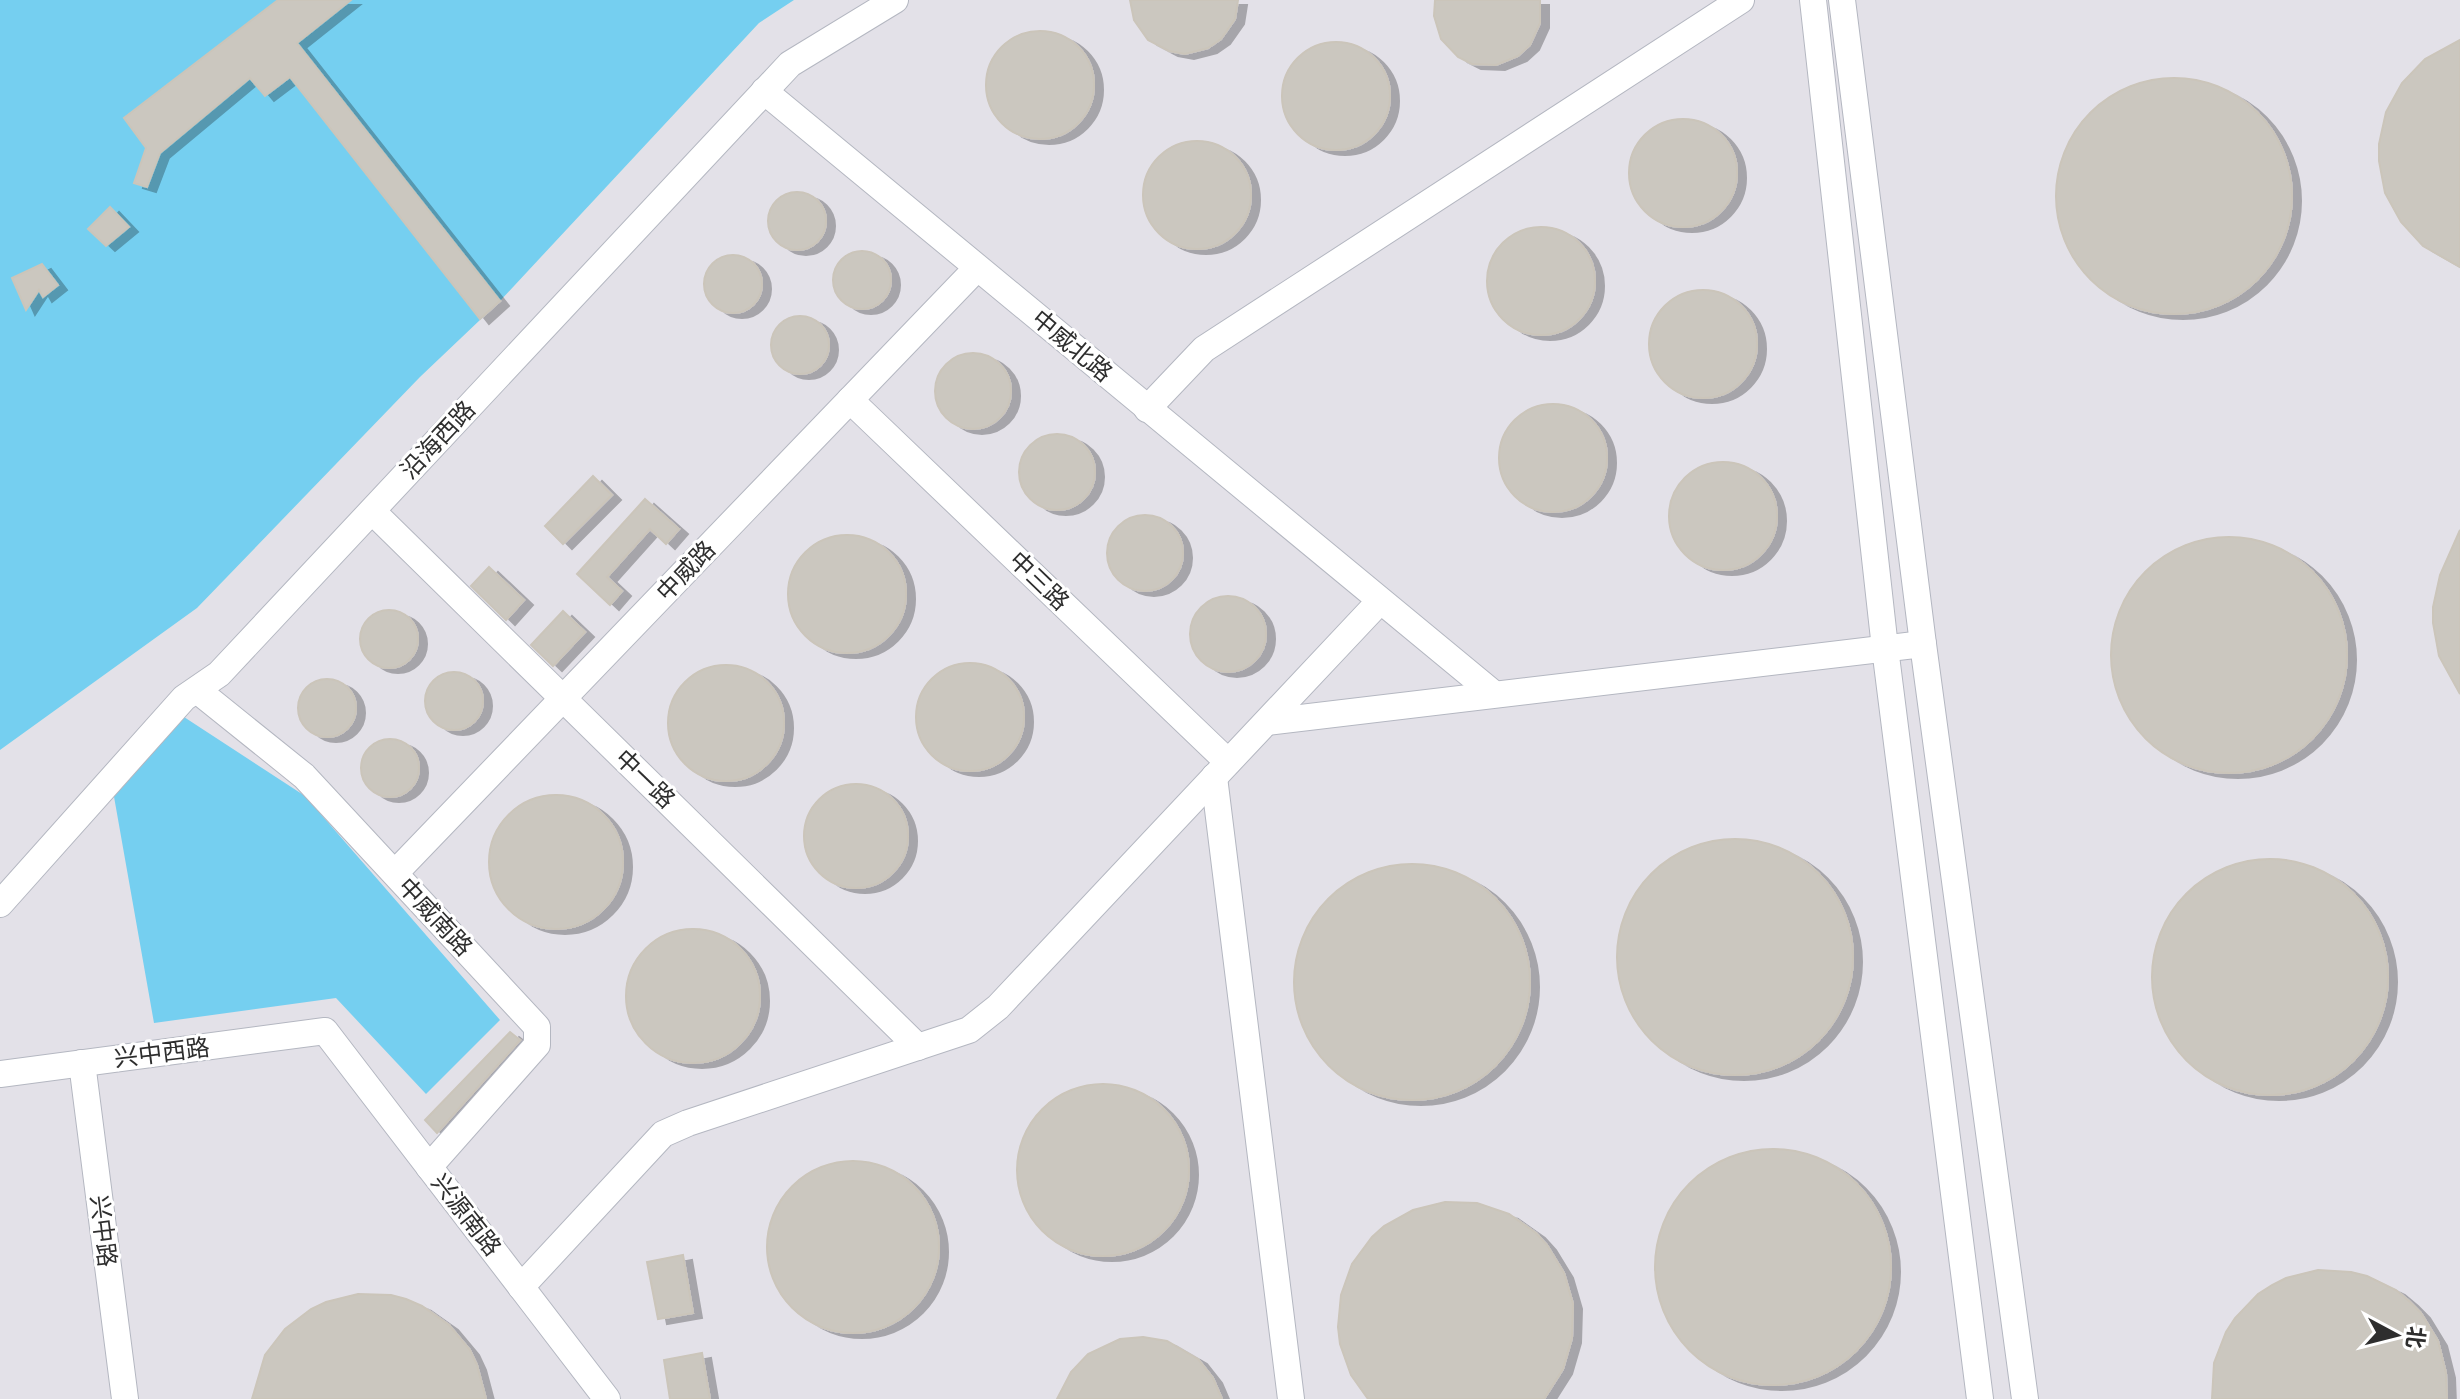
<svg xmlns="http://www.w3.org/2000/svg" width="2460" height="1399" font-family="Figtree,'Noto Sans SC',sans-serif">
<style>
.industrial{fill:#e3e1e8}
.water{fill:#75cff0}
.building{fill:#cbc7bf;stroke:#cbc5ba;stroke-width:2;filter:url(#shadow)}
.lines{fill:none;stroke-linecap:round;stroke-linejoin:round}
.minor-casing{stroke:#b4b7c1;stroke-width:28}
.minor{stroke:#fff;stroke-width:26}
.labels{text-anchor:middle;stroke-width:6;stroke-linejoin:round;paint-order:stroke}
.street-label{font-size:24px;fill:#2e2e2e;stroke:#fff}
</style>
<defs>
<filter id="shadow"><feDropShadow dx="9" dy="5" stdDeviation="0" flood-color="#0004"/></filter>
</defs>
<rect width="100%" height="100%" fill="#efe9e1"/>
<path class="industrial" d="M794 0H2460V1399H0V750L197 608 420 377 500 301 759 23Z"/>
<g class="water">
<path d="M0 0H794L759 23 500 301 420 377 197 608 0 750Z"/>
<path d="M184 717 305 796 500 1020 426 1094 336 998 154 1023 113 791Z"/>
</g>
<g class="building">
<path d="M278 0H351L297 43 500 301 480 319 290 77 265 96 250 78 160 153 147 187 134 183 146 148 124 118Z"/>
<path d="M1130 0H1238L1235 19 1221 39 1208 48 1185 54 1169 51 1148 40 1134 20Z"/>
<path d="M1435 0H1540V23L1530 45 1518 56 1496 65 1472 64 1458 57 1441 39 1434 16Z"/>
<circle cx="1040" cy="85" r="54"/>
<path d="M2460 40V267L2423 246 2401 222 2385 193 2379 161V144L2386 112 2402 83 2425 59Z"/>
<circle cx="1336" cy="96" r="54"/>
<circle cx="2174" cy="196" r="118"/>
<circle cx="1683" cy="173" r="54"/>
<circle cx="1197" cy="195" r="54"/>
<circle cx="797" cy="221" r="29"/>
<path d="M110 207 129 227 106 246 88 229Z"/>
<circle cx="1541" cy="281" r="54"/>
<circle cx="862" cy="280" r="29"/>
<circle cx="733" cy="284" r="29"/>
<path d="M42 264 58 285 43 297 39 290 26 310 12 278Z"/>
<circle cx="1703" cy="344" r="54"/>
<circle cx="800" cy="345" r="29"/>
<circle cx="973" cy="391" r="38"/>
<circle cx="1553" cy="458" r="54"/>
<circle cx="1057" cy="472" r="38"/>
<circle cx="1723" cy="516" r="54"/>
<path d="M593 476 612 495 563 544 545 526Z"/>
<path d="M645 499 679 529 666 544 650 529 607 577 622 591 610 605 577 574Z"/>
<circle cx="1145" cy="553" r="38"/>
<path d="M2460 530V694L2439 656 2433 623V607L2440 575Z"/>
<circle cx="847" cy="594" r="59"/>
<circle cx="2229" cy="655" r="118"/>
<path d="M489 567 524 600 506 620 471 586Z"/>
<circle cx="1228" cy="634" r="38"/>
<circle cx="389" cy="639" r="29"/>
<path d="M563 611 585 632 553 666 531 645Z"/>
<circle cx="970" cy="717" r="54"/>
<circle cx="726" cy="723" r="58"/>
<circle cx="454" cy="701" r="29"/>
<circle cx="327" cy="708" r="29"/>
<circle cx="390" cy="768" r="29"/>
<circle cx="856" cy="836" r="52"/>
<circle cx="556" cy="862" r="67"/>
<circle cx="1735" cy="957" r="118"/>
<circle cx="2270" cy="977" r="118"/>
<circle cx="1412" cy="982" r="118"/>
<circle cx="693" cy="996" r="67"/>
<path d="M510 1032 520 1040 437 1133 425 1120Z"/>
<circle cx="1103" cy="1170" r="86"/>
<circle cx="1773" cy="1267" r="118"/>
<circle cx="853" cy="1247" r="86"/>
<path d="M1445 1202 1477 1203 1509 1214 1536 1233 1547 1245 1564 1273 1573 1304 1572 1338 1563 1369 1544 1399H1368L1351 1375 1340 1344 1338 1327 1341 1295 1352 1264 1372 1237 1384 1226 1413 1210Z"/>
<path d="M683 1255 693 1313 658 1319 647 1262Z"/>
<path d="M2318 1270 2351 1272 2367 1276 2396 1290 2409 1301 2421 1313 2438 1341 2446 1373 2447 1399H2212L2214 1363 2226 1332 2235 1318 2258 1294 2272 1285 2286 1278Z"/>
<path d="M358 1294 391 1295 406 1299 422 1306 449 1325 470 1350 477 1365 486 1399H252L265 1355 285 1329 311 1309 326 1302Z"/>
<path d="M1143 1337 1167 1341 1198 1359 1213 1378 1222 1399H1057L1071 1372 1088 1354 1120 1339Z"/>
<path d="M702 1353 710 1399H670L664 1360Z"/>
</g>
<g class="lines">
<defs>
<g id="minor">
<path d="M1813 0 1885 648 1980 1399"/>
<path d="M1842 0 1923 644 2025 1399"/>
<path d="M764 91 1494 694"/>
<path d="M850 400 1228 762"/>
<path d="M1147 409 1204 349 1741 0"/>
<path d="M372 511 918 1047"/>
<path d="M197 690 304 776 537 1027V1045L429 1167"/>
<path d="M1267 722 1923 644"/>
<path d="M1214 777 1291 1399"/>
<path d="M395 873 977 268"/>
<path d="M0 904 184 698 219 674 790 64 895 0"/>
<path d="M82 1063 125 1399"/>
<path d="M0 1074 325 1031 607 1399"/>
<path d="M521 1287 663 1134 688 1123 969 1030 998 1007 1379 602"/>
</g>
</defs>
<use href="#minor" class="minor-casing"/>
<use href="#minor" class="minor"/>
</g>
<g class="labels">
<g class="street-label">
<text transform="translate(1072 346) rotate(40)" y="8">中威北路</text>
<text transform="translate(438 440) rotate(-47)" y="8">沿海西路</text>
<text transform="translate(686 571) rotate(-46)" y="8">中威路</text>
<text transform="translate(1039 581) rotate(44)" y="8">中三路</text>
<text transform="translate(645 779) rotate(44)" y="8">中一路</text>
<text transform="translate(435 917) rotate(47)" y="8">中威南路</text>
<text transform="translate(162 1053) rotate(-7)" y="8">兴中西路</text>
<text transform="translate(466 1215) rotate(52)" y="8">兴源南路</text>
<text transform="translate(103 1231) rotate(83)" y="8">兴中路</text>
</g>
</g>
<g transform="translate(2396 1335) rotate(97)" stroke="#ffffff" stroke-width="6" paint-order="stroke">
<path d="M0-6L14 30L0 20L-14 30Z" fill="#2e2e2e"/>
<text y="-12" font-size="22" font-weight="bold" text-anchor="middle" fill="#2e2e2e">北</text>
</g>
</svg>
